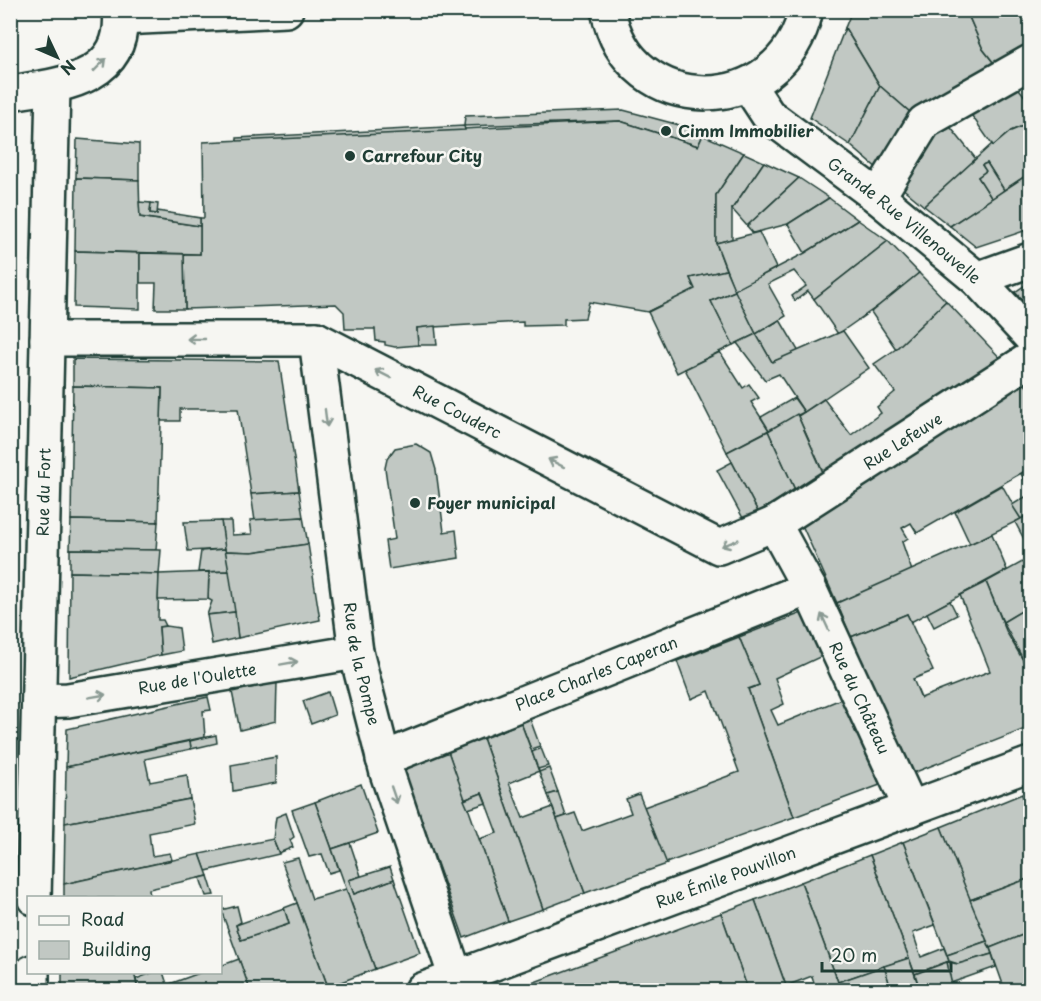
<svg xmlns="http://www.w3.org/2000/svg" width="1041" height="1001" font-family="'Playpen Sans',sans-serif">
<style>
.building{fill:#c1c8c3;stroke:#1f3d34;stroke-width:1.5}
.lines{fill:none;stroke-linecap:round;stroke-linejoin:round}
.minor-casing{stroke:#1f3d34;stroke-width:38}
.major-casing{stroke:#1f3d34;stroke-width:38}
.minor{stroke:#f6f6f2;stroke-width:33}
.major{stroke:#f6f6f2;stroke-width:33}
.oneway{stroke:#8a9a93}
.poi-dot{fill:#1f3d34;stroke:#f6f6f2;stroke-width:2}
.labels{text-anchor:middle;stroke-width:5;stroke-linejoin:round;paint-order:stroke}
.poi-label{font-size:16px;font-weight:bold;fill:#1f3d34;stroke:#f6f6f2;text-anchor:start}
.street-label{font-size:16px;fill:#1f3d34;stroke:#f6f6f2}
</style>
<rect width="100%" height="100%" fill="#f6f6f2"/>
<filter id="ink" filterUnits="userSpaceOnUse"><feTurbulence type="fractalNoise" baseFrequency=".0167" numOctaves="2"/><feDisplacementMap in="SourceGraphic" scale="12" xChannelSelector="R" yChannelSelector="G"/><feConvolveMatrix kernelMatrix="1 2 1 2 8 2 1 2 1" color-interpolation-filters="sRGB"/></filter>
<g filter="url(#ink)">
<g class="building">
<path d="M852 10H966L983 49 997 67 919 120 880 86 845 28Z"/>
<path d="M966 10H1030V51L997 67 983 49Z"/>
<path d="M845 28 880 86 850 145 810 118Z"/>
<path d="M1013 81 1030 103V123L1011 131 993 146 965 106Z"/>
<path d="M880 86 919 120 885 175 850 145Z"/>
<path d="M623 110 683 126 703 135 698 146 620 121 464 126 465 116Z"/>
<path d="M943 118 976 159 924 206 895 182Z"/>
<path d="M620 121 698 146 703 135 744 153 716 195V243L726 270 690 278 695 289 648 312 589 302 585 318 564 319V325L523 326V322L417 328 418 345 395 347 385 345V342L376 341 375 329H345L344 312 336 304 185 309 184 254H200V218H204L203 142Z"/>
<path d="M1030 123V152L1026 155 1030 173 1004 190 987 163 982 165 986 171 978 177 992 199 950 226 924 206 992 144 993 146 1011 131Z"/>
<path d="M464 126 465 130 237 141V138Z"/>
<path d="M77 139 139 144V180L76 178Z"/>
<path d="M744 153 764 162 732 209V239L716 243V195Z"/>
<path d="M764 162 799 178 747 226 732 209Z"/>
<path d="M987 163 1004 190 992 199 978 177 986 171 982 165Z"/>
<path d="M1030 173V229L976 247 950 226Z"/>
<path d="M76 178 139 180 140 217 200 226V254L75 251Z"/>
<path d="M799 178 829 198 788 224 753 233 747 226Z"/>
<path d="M829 198 858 220 805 253 788 224Z"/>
<path d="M139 202 151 203 150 213 157 214V211L200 218V226L140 217Z"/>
<path d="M151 203 158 204 157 214 150 213Z"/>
<path d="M858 220 888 241 814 299 808 291 795 301 792 296 806 286 794 271 768 284 786 316 756 334 734 290 805 253Z"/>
<path d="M759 232 776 268 734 290 716 243Z"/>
<path d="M888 241 919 273 881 304 838 334 814 299Z"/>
<path d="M75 251 140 253V309L74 307Z"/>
<path d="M140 253 184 254 185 309H155L156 283H140Z"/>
<path d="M726 270 735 291 711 301 733 345 677 373 648 312 695 289 690 278Z"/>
<path d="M919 273 946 301 896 349 871 312Z"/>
<path d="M1030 282V309L1015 292Z"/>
<path d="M735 291 756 334 733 345 711 301Z"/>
<path d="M946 301 1007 365 825 477 798 416 824 399 851 435 881 413 877 407 895 392 874 364 896 349Z"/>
<path d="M780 320 799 352 772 362 756 334Z"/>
<path d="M435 326 437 345H418L417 328Z"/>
<path d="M843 331 869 368 804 412 779 374 765 380 737 343 756 334 772 362Z"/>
<path d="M720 352 743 388 749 384 759 398 751 402 769 430 727 452 685 369Z"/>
<path d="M73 359 279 361 299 491 251 494 238 409H180V421H161L162 388 73 386Z"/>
<path d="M1019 377 1030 390V468L917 533 911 523 902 528 908 538 902 542 912 571 837 603 797 514Z"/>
<path d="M73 386 162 388 158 522 71 520Z"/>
<path d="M794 398 804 412 769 430 761 417Z"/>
<path d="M797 414 825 477 795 490 768 431Z"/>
<path d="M768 431 795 490 758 512 727 452Z"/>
<path d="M416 444 431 453 436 470 444 532 456 530 459 558 389 569 385 541 395 539 385 468 387 459 395 448Z"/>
<path d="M732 462 758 512 744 520 717 470Z"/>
<path d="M1030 468V489L1021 474Z"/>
<path d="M1002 485 1021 519 970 544 955 512Z"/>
<path d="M299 491 303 517 255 521 251 494Z"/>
<path d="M1030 494V514L1021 519 1012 505Z"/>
<path d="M1030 514V543L1025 541 1015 522Z"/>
<path d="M303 517 308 544 252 552 225 551 221 521H231L232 535 252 534 250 520Z"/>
<path d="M71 520 158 522 156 550 70 549Z"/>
<path d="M221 521 225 549 188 551 184 522Z"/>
<path d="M992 534 1007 570 911 622 907 614 851 637 837 603Z"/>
<path d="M308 544 320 620 238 638 225 551 252 552Z"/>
<path d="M70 549 161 550 159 574 70 572Z"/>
<path d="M225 549 229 571 198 572 201 551Z"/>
<path d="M1026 560 1030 568V606L1003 622 986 582Z"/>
<path d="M229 571 235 612 207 615 212 601 208 599 209 572Z"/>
<path d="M70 572 159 574 158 620H163L166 626 159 627 161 655 69 677Z"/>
<path d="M209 572 208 599 158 600 159 574Z"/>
<path d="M986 582 1007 633 1030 672V727L913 773 851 637 907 614 933 671 913 679 921 698 990 671 960 595Z"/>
<path d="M950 601 957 615 934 627 927 613Z"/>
<path d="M1030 606V672L1003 622Z"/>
<path d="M235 612 238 638 212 644 207 615Z"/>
<path d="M802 613 822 656 775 678 784 704 771 710 778 725 841 699 880 785 794 817 748 689 759 685 739 637Z"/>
<path d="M166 626 179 628 182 651 161 655 159 627Z"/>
<path d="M739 637 759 685 748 689 794 817 666 863 644 807 739 772 709 691 691 699 677 661Z"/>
<path d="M277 682 276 721 240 730 232 692Z"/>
<path d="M328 692 335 715 311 724 303 701Z"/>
<path d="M208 697 211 710 203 711 205 737 66 767 67 729Z"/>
<path d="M530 719 540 746 531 749 521 723Z"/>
<path d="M521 723 539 771 509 783 512 790 523 818 553 807 585 893 543 909 483 738Z"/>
<path d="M216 735 217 743 191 749 190 741Z"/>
<path d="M483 738 543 909 508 921 479 839 497 833 482 793 464 800 448 751Z"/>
<path d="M190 741 191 749 145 759 150 782 187 775 190 799 65 823 66 767Z"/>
<path d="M541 748 548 766 538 769 532 752Z"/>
<path d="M448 751 508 921 464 938 403 769Z"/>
<path d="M276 757V783L233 791 231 765Z"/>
<path d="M549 768 558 792 548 795 539 772Z"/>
<path d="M361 784 378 833 332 849 315 802Z"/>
<path d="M558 792 566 816 557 819 548 795Z"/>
<path d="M482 793 486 803 468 809 464 800Z"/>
<path d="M639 794 667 864 585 893 557 819 575 813 582 831 631 813 626 799Z"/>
<path d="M1022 794 1030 817V878L970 900 941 827Z"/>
<path d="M190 799 195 824 149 833 152 856 170 853 172 860 64 884 65 823Z"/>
<path d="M315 802 332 849 339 870 329 873 322 854 309 857 292 810Z"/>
<path d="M286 813 294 837 290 840 293 847 279 853 273 839 276 817Z"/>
<path d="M941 827 987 941 947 955 903 842Z"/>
<path d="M273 839 279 854 206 871 200 854Z"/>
<path d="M903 842 935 925 913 933 921 957 944 948 949 961 915 974 870 855Z"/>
<path d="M350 843 361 876 349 880 354 894 394 879 420 953 375 969 332 849Z"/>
<path d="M200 854 208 876 149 889 150 898H64V884Z"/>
<path d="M870 855 909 958 838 982 801 882Z"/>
<path d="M298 858 312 899 346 889 375 969 328 987 282 862Z"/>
<path d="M390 867 394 879 354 894 349 880Z"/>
<path d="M208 876 214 895 206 896 200 878Z"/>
<path d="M1030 878V932L990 948 970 900Z"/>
<path d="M801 882 838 982 841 990H816L812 976 786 986 755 900Z"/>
<path d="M755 900 786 986 787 990H748L721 913Z"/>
<path d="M297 903 328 987 317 990H250L221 910 237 906 241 922 236 925 241 940 289 924 284 908Z"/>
<path d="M284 908 289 924 241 940 236 925Z"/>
<path d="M721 913 748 990H513Z"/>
<path d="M1030 932V990H1005L990 948Z"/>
<path d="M987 941 992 954 958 964 949 961 947 955Z"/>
<path d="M992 954 996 967 951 983 947 962 958 964Z"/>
<path d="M909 958 920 990H891L884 966Z"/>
<path d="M239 959 250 990H169L167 985 202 972H220V966Z"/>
<path d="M947 962 953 990H920L915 974Z"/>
<path d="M884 966 891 989 841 990 838 982Z"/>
<path d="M62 972H134L138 990H62Z"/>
<path d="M154 972H163L169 990H138L136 979Z"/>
</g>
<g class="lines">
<defs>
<g id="minor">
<path id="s1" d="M749 86 768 115 878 197 977 279 1030 336"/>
<path d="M878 197 924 122 1030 62"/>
<path d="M977 279 1030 260"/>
<path id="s2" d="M47 339H316L719 547 774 524 809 588 911 809"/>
<path id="s3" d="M316 339 356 652 387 773 456 978"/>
<path id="s4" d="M774 524 1030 359"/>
<path id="s5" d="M39 701 68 700 356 652"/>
<path id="s6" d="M383 759 809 588"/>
<path id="s7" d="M34 898 53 87"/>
<path d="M32 990V972"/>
<path id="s8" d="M422 990 1030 764"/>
</g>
<g id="major">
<path d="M608 10C629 121 782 120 806 10"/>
<path d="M121 18 286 10"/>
<path d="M10 93C61 85 127 80 120 10"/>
</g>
</defs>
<use href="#minor" class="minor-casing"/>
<use href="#major" class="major-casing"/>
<use href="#minor" class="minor"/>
<use href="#major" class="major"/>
</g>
<defs><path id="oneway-shaft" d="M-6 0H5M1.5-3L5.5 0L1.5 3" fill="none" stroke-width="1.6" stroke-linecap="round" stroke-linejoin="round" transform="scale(1.5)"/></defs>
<g class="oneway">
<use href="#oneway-shaft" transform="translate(100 65) rotate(-45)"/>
<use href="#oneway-shaft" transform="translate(196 339) rotate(-180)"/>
<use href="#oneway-shaft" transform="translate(383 374) rotate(-153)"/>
<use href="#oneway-shaft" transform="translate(326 418) rotate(83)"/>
<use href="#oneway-shaft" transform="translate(556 463) rotate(-153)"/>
<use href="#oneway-shaft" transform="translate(730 543) rotate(157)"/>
<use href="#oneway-shaft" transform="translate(825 622) rotate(-115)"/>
<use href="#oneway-shaft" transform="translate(289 663) rotate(-10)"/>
<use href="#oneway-shaft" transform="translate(97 696) rotate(-10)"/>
<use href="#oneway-shaft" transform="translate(394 795) rotate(71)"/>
</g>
</g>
<g class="poi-dot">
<circle cx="666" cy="131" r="6"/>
<circle cx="350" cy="156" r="6"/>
<circle cx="415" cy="503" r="6"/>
</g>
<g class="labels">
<g class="poi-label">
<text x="678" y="137">Cimm Immobilier</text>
<text x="362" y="162">Carrefour City</text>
<text x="427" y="509">Foyer municipal</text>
</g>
<g class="street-label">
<text dy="6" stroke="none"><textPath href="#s1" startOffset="207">Grande Rue Villenouvelle</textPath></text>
<text dy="6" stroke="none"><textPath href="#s2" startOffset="428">Rue Couderc</textPath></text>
<text dy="6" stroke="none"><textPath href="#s4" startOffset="153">Rue Lefeuve</textPath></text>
<text dy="6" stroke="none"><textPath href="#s7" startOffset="406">Rue du Fort</textPath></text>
<text dy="6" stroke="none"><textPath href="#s3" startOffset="328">Rue de la Pompe</textPath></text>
<text dy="6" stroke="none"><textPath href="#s6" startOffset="230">Place Charles Caperan</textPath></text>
<text dy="6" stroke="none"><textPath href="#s5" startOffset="160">Rue de l'Oulette</textPath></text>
<text dy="6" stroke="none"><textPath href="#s2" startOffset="976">Rue du Château</textPath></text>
<text dy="6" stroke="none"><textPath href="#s8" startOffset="324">Rue Émile Pouvillon</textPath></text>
</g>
</g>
<rect width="1041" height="1001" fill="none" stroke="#f6f6f2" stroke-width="36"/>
<rect x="18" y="18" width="1005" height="965" fill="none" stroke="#1f3d34" stroke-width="2" filter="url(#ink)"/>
<rect x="27" y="896" width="195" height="78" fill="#f6f6f2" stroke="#a0aca6" stroke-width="1.5"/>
<rect x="39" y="916" width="30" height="9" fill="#f6f6f2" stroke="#a0aca6" stroke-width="1.5"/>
<text x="81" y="926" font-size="18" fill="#1f3d34">Road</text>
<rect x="39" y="941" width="30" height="18" fill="#c1c8c3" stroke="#a0aca6" stroke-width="1.5"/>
<text x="81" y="956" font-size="18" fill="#1f3d34">Building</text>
<g transform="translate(57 57) rotate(134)" stroke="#f6f6f2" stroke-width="4.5" paint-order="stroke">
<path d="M0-4.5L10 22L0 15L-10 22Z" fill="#1f3d34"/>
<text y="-9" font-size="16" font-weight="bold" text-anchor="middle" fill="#1f3d34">N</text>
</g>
<path d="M822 962v9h129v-9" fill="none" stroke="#1f3d34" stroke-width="3"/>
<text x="831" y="962" font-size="18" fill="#1f3d34" stroke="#f6f6f2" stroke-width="4.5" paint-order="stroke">20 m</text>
</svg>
